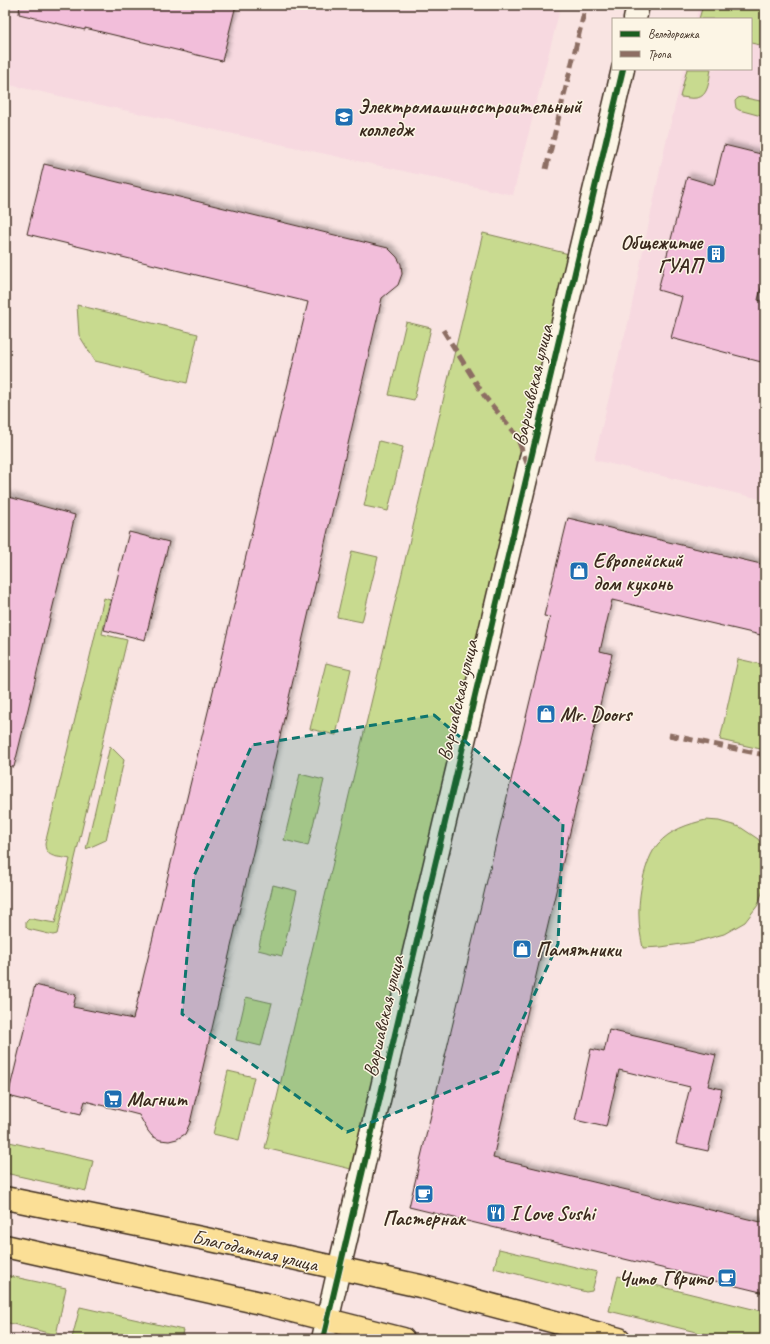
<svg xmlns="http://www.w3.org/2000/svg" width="770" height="1344" font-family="Caveat,sans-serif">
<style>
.built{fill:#f7d9e0}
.green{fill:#c8da8f;stroke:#828256}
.building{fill:#f2beda;stroke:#3b2a1e;filter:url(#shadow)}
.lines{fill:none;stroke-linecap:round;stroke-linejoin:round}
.street-casing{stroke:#3b2a1e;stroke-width:25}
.secondary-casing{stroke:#3b2a1e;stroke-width:25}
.primary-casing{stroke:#3b2a1e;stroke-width:25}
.street{stroke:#fcf5e5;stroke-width:22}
.secondary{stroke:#fcf5e5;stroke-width:22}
.primary{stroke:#fbdf96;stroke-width:22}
.quiet{stroke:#8d6e63;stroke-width:5;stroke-dasharray:10 5;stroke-linecap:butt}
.cycleway-casing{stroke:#fcf5e5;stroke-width:8}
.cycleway{stroke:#1b5e20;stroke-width:6}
.marked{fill:#0f766e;fill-opacity:0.2;stroke:#0f766e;stroke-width:3;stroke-dasharray:8 5;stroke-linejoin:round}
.labels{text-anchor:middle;stroke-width:3;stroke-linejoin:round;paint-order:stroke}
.poi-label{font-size:20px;font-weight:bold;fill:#3b2a1e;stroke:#fcf5e5;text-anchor:start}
.street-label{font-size:20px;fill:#3b2a1e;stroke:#fcf5e5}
</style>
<defs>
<filter id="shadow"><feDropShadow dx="3.5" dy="-3.5" stdDeviation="2" flood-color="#0004"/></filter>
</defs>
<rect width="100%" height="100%" fill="#f9e4e2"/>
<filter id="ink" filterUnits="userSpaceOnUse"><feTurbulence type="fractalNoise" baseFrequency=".025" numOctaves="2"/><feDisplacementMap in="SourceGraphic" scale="8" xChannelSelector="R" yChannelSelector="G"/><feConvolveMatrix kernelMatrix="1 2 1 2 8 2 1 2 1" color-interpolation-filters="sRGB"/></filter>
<g filter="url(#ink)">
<g class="built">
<path d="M5 5H561L513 195 5 84Z"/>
<path d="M699 5H765V500L594 460 622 343 627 328 665 146 684 69H751V19H696Z"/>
</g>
<g class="green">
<path d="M703 5H765V46L751 43V19H699Z"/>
<path d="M687 69H711C709 79 709 97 696 98 691 99 685 97 680 97Z"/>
<path d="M741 97 765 102V117L739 110 736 108 735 101 738 98Z"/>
<path d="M483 233 569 254 351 1169 265 1148Z"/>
<path d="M77 305 198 334 187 383 95 361 79 335Z"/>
<path d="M406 322 431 328 414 400 389 395Z"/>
<path d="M379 441 403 447 388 511 364 506Z"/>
<path d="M352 551 378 557 362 622 337 617Z"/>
<path d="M104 598 110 600 102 634 127 640 57 934 53 935 28 929 26 927V922L29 919H32L55 923 70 859C58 856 46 859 45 844Z"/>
<path d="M738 659 765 665V750L720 740Z"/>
<path d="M326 663 351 669 336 735 310 729Z"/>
<path d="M110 746 124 760 106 840 86 849Z"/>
<path d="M300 774 324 780 308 846 284 840Z"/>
<path d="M706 820 719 821 740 827 758 839 765 849V884L758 905 745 922 724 934 695 942 661 947 643 948C641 938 639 928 639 917 638 898 644 860 658 844 670 830 688 824 706 820Z"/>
<path d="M273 885 297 891 282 956 258 950Z"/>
<path d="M246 997 272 1003 261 1046 236 1040Z"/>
<path d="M228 1071 254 1077 239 1140 213 1134Z"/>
<path d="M5 1141 93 1161 86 1191 5 1173Z"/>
<path d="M499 1249 597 1272 592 1291 586 1292 494 1268Z"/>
<path d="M5 1275 66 1288 56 1335 5 1322Z"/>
<path d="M618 1276 765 1312V1339H725L609 1311Z"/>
<path d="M80 1307 183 1330 181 1339H77L72 1338Z"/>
</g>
<g class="building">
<path d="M20 5H236L222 61 85 28V30L19 14Z"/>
<path d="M724 145 765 155V272L758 300 765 302V363L671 338 682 297 658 290 687 177 714 185Z"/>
<path d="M44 164 388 248 397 257 401 264 402 274 398 285 382 298 190 1123 185 1134 177 1139 169 1141 160 1140 152 1136 148 1131 139 1115 85 1101 81 1114 8 1096 35 985 76 995 73 1007 133 1019 308 302 27 234Z"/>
<path d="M5 496 75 515 14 767 5 766Z"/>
<path d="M568 518 765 565V636L612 600 600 651 612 654 493 1158 765 1223V1293L409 1207 550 617 544 616Z"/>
<path d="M129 532 169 542 145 640 104 630Z"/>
<path d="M609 1030 716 1055 708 1086 722 1089 708 1151 676 1144 690 1087 619 1070 606 1127 575 1120 591 1049 604 1052Z"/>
</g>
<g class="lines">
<defs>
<g id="street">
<path d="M635 19 638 5"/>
<path d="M339 1269 623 69"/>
</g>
<path id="secondary" d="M323 1339 339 1269"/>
<g id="primary">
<path d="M5 1198 206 1239 420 1286 619 1339"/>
<path d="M5 1246 265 1304 403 1339"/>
</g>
</defs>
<use href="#street" class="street-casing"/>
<use href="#secondary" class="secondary-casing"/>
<use href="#primary" class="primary-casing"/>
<use href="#street" class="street"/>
<use href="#secondary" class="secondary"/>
<use href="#primary" class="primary"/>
<g class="quiet">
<path d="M546 169 586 5"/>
<path d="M443 330 485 397 516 434 528 466"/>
<path d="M669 735 765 755"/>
</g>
<defs>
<path id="cycleway" d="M323 1339 623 69"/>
</defs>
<use href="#cycleway" class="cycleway-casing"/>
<use href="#cycleway" class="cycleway"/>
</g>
</g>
<path class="marked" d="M434 715 563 824 558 944 498 1072 347 1132 182 1014 194 876 252 745Z"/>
<defs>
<symbol id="university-square" viewBox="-11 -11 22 22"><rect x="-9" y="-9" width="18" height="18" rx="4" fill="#1f6fb2" stroke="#fcf5e5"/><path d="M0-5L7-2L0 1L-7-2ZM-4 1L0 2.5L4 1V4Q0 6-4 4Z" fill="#fff"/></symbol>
<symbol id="building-square" viewBox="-11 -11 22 22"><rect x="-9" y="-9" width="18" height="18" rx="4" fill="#1f6fb2" stroke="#fcf5e5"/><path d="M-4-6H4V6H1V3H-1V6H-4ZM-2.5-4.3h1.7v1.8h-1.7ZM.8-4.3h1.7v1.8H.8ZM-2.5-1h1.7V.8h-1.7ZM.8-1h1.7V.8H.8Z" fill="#fff"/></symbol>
<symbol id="shop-square" viewBox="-11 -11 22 22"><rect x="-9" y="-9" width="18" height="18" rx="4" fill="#1f6fb2" stroke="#fcf5e5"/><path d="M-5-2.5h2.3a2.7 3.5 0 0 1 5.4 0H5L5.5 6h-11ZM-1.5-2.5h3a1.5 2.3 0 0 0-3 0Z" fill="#fff"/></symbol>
<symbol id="supermarket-square" viewBox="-11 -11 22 22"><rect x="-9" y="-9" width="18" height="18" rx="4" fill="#1f6fb2" stroke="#fcf5e5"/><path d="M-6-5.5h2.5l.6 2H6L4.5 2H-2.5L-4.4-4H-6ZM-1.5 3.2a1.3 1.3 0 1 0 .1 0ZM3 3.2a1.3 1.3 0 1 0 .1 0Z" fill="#fff"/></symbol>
<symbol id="cafe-square" viewBox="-11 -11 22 22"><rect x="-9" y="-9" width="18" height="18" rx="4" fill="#1f6fb2" stroke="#fcf5e5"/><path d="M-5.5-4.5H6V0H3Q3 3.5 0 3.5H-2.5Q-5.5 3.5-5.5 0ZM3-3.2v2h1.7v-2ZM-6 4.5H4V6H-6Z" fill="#fff"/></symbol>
<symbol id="restaurant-square" viewBox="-11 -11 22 22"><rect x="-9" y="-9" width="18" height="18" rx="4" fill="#1f6fb2" stroke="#fcf5e5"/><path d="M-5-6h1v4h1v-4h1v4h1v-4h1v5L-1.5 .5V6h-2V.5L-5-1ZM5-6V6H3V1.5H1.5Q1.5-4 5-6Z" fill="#fff"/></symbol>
</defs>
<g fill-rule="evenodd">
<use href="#university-square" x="333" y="106" width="22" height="22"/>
<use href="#building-square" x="705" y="243" width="22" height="22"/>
<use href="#shop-square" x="568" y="560" width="22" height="22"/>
<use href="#shop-square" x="535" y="703" width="22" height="22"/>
<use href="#shop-square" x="511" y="938" width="22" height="22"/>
<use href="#supermarket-square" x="102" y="1088" width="22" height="22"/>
<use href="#cafe-square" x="413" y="1183" width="22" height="22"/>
<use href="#restaurant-square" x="485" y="1202" width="22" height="22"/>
<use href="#cafe-square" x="716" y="1267" width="22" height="22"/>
</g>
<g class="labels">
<g class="poi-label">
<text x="358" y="113">Электромашиностроительный<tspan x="358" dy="23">колледж</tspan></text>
<text x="702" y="249" text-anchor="end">Общежитие<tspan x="702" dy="23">ГУАП</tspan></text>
<text x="593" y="567">Европейский<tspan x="593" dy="23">дом кухонь</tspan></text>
<text x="560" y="721">Mr. Doors</text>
<text x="536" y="956">Памятники</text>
<text x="127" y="1106">Магнит</text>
<text x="510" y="1220">I Love Sushi</text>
<text x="424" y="1225" text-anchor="middle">Пастернак</text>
<text x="713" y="1285" text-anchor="end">Чито Гврито</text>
</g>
<g class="street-label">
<text transform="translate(532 385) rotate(-77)" y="7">Варшавская улица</text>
<text transform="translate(457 700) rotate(-77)" y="7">Варшавская улица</text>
<text transform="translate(383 1016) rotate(-77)" y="7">Варшавская улица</text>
<text transform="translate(255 1250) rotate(13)" y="7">Благодатная улица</text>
</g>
</g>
<rect width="770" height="1344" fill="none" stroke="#fcf5e5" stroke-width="20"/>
<rect x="10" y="10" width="750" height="1324" fill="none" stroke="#3b2a1e" stroke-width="1.5" filter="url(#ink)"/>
<rect x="612" y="18" width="140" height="52" fill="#fcf5e5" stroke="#afa495"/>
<rect x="620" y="31" width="20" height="6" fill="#1b5e20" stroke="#afa495"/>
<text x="648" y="38" font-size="12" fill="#3b2a1e">Велодорожка</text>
<rect x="620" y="51" width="20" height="6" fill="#8d6e63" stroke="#afa495"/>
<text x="648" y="58" font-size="12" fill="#3b2a1e">Тропа</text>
</svg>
